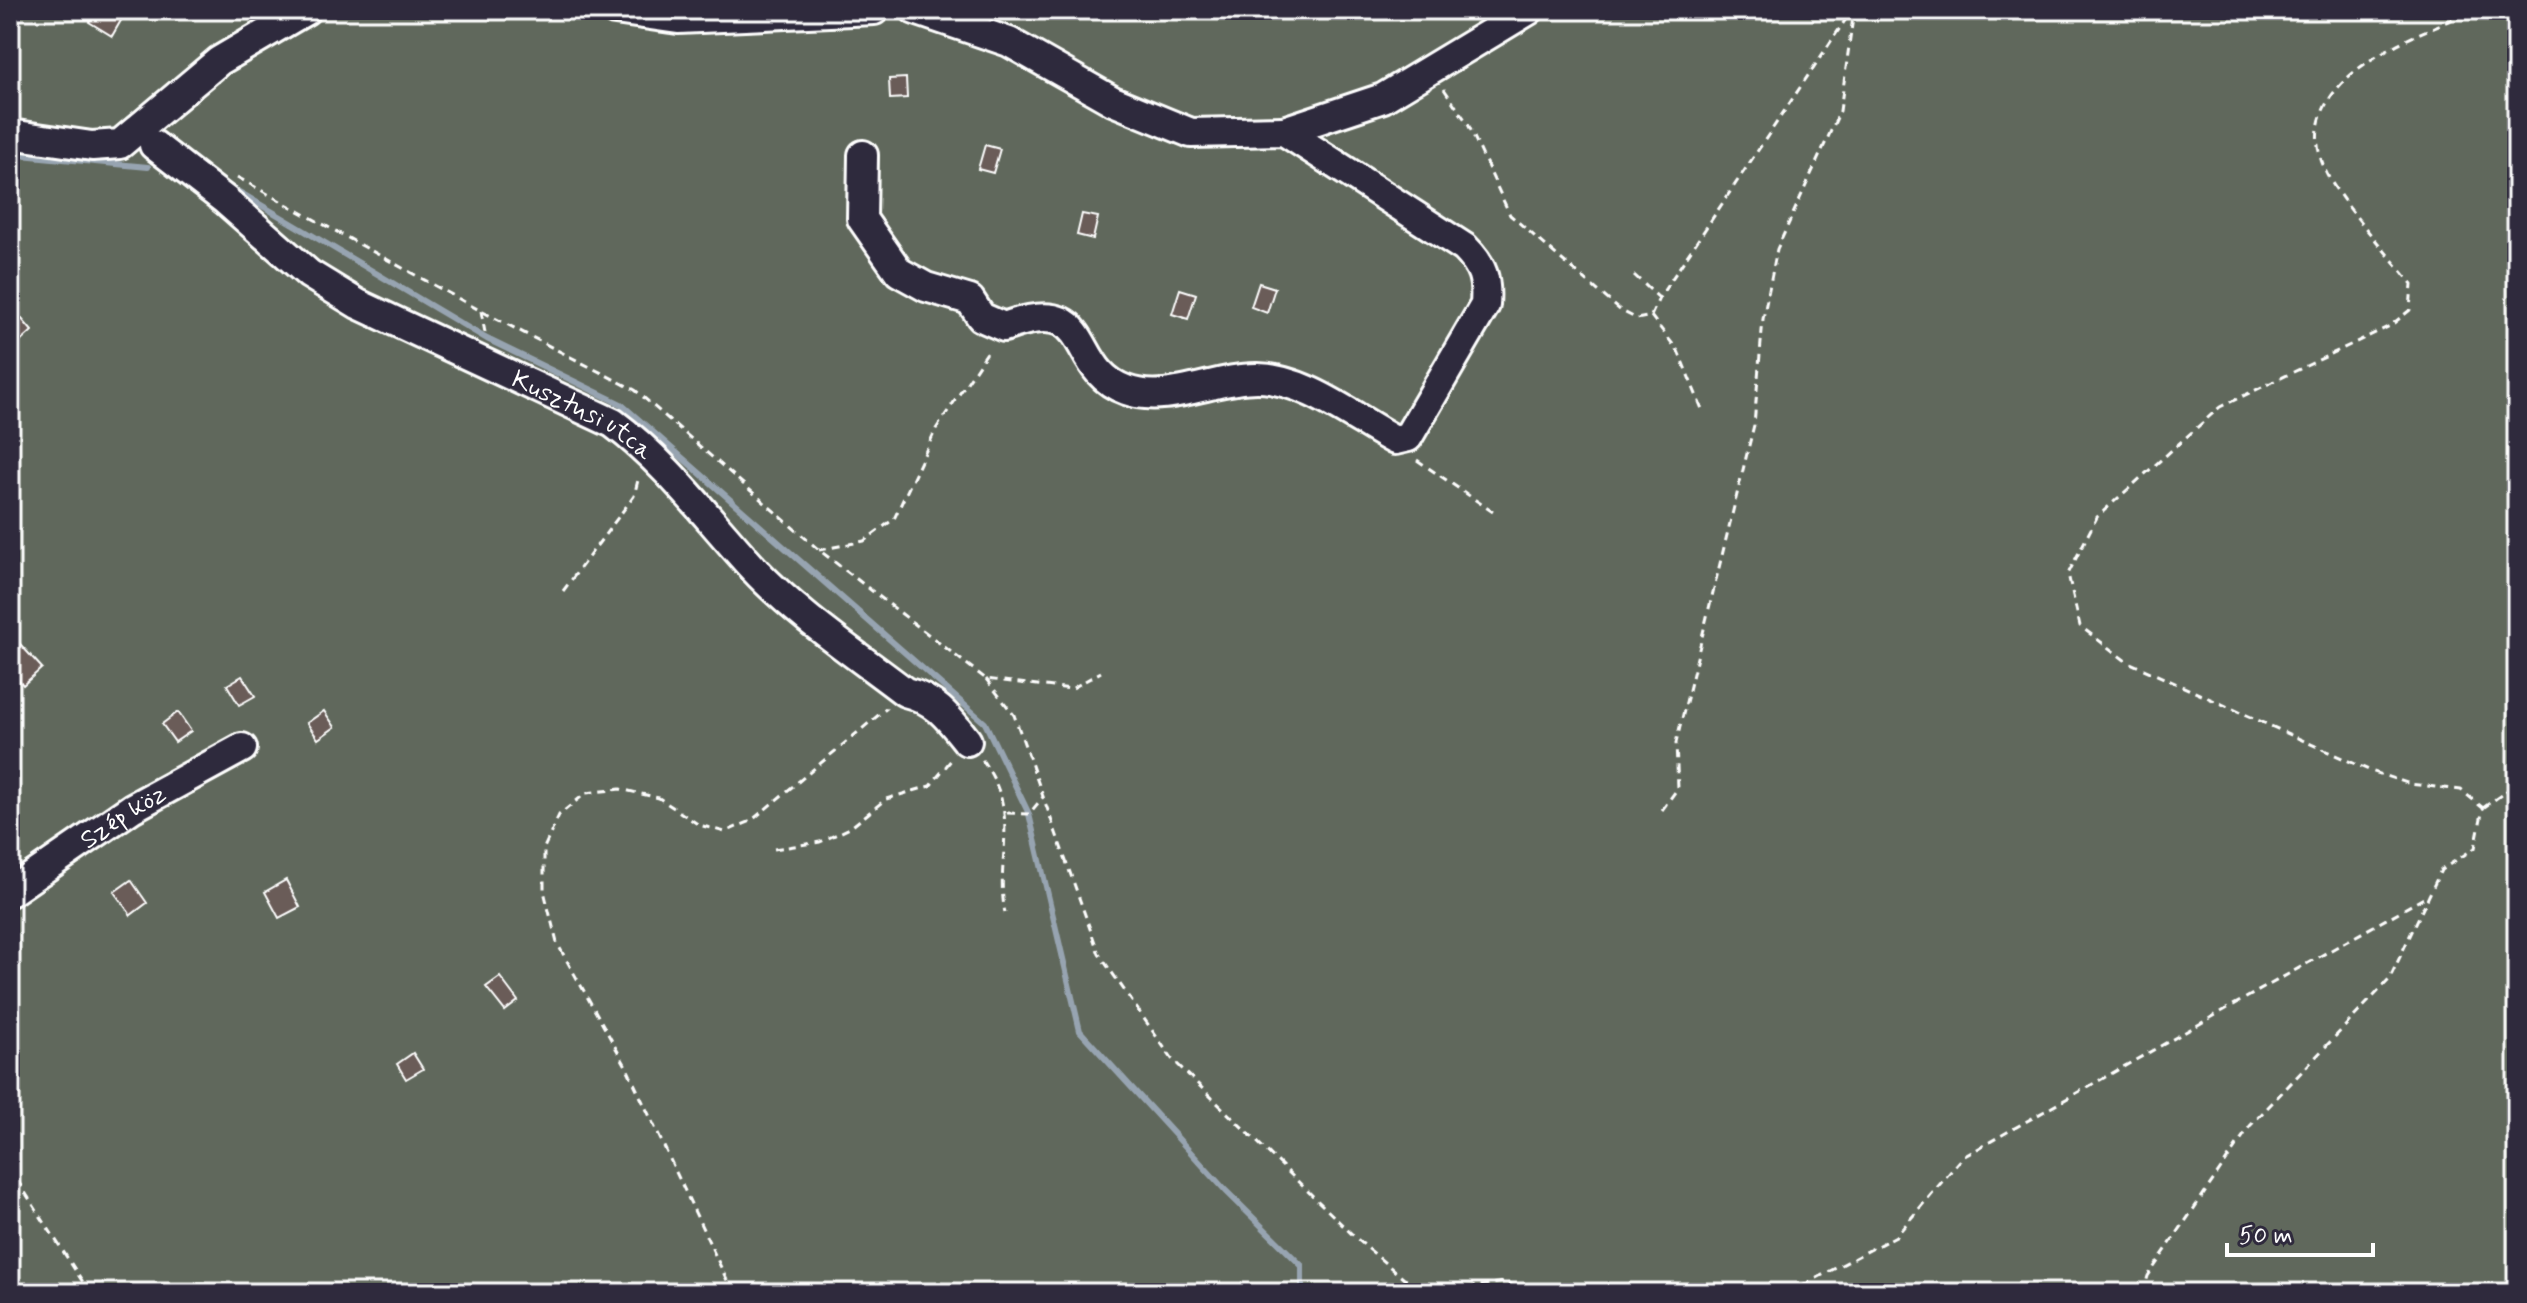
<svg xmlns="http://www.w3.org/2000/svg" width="2527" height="1303" font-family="Mynerve,sans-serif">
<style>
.green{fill:#60685b;stroke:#b0b4ad;stroke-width:2}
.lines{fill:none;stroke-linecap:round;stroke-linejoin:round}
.stream{stroke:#97a4b1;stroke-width:6}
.building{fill:#6a5b58;stroke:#fff;stroke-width:2}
.minor-casing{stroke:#fff;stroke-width:34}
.path{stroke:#fff;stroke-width:3;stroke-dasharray:8 6;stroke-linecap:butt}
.minor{stroke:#2f2a3d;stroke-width:28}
.labels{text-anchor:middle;stroke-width:6;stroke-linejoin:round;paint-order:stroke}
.street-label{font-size:26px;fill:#fff;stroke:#2f2a3d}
</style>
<rect width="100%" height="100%" fill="#3b3442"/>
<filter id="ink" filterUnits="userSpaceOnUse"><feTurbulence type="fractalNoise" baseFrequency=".0125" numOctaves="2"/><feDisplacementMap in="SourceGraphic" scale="16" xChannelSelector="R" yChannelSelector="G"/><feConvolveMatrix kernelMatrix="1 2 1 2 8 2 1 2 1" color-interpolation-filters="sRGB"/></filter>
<g filter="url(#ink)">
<rect class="green" x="10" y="10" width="2507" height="1283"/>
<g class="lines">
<g class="stream">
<path d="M10 154 148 167"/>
<path d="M224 183 487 339 621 404 985 723 1029 814 1080 1031 1226 1191 1302 1266V1293"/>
</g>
</g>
<g class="building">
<path d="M96 10H127L112 36 89 22Z"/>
<path d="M906 78 907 98 890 99 889 79Z"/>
<path d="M985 145 1000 149 993 173 978 169Z"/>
<path d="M1082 214 1098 217 1093 239 1077 235Z"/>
<path d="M1259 283 1275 288 1267 313 1251 307Z"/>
<path d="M1180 289 1196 294 1188 319 1172 314Z"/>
<path d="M10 305 32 331 20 342 10 331Z"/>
<path d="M20 644 42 668 23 685 10 670V654Z"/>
<path d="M242 676 255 696 239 705 227 685Z"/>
<path d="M324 711 335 727 318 739 307 723Z"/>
<path d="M178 712 191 731 175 742 162 724Z"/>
<path d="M131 880 147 903 131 915 114 892Z"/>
<path d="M286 880 300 907 279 918 265 892Z"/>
<path d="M500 977 518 1001 505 1011 486 987Z"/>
<path d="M413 1053 423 1069 406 1079 397 1064Z"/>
</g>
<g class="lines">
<defs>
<g id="minor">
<path d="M615 10 678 19 874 10"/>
<path d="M1284 131 1383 98 1529 10"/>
<path d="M10 134 92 146 120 144 219 61 306 10"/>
<path id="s1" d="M154 145 225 200 309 274 358 304 613 423C668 464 706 517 753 568 797 615 854 653 905 692 935 699 949 718 967 741"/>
<path d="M863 155 862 219 899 272 926 287 970 300 981 317 1004 327C1098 292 1066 369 1126 390 1167 405 1216 377 1258 378 1306 379 1354 418 1395 440L1408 437 1485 305C1487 279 1483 266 1465 248L1284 131 1191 133 1113 101 1009 42 915 10"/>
<path id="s2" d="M10 892 132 808 242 748"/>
</g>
</defs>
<use href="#minor" class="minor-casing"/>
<g class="path">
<path d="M1444 89 1468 124 1510 215 1620 310 1637 319 1651 316 1659 298"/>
<path d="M237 177 481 311 635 390 819 550 986 679 1071 689 1101 672"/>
<path d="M1634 275 1659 298 1852 10"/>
<path d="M481 311 486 338"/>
<path d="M1651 316 1678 351 1702 409"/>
<path d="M1417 460 1496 514"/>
<path d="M819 550 864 541 894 519 936 429 990 348"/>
<path d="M563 591 634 496 639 476"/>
<path d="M986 679 1014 715 1099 954 1172 1059 1357 1239 1404 1279 1437 1291 1506 1282 1528 1293"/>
<path d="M982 760C1023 816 994 856 1005 913"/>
<path d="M2483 808 2508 790 2517 791"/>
<path d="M1662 810 1678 788 1676 743 1754 425 1763 319 1777 249 1840 111 1854 10"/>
<path d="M1007 813 1029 814 1043 797"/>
<path d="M774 849 820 842 850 828 886 799 930 786 952 759"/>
<path d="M10 1169 90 1293"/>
<path d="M733 1293 626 1066 557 943 544 891V848L559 815 586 793 620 789 659 798 699 825 725 832 751 821 887 708"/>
<path d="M1559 1293H1561"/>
<path d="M1777 1293 1800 1287 1896 1236 1963 1157 2429 895"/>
<path d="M2143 1293 2148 1276 2250 1126 2389 980 2441 870 2475 848 2483 808 2461 790 2410 784 2371 771 2126 661 2080 626 2068 574 2097 517 2220 407 2390 326 2410 310 2412 284C2386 251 2354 218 2332 183 2273 86 2408 37 2476 10"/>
</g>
<use href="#minor" class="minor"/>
</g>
</g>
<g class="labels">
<g class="street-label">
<text dy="9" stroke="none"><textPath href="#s1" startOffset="510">Kusztusi utca</textPath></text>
<text dy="9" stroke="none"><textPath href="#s2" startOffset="136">Szép köz</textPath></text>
</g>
</g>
<rect width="2527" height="1303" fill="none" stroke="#2f2a3d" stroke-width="40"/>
<rect x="20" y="20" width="2487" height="1263" fill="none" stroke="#fff" stroke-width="3" filter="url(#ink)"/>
<path d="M2227 1243v12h146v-12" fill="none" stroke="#ffffff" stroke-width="4"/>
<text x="2239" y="1243" font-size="24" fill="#ffffff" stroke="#2f2a3d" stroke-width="6" paint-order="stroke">50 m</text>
</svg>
